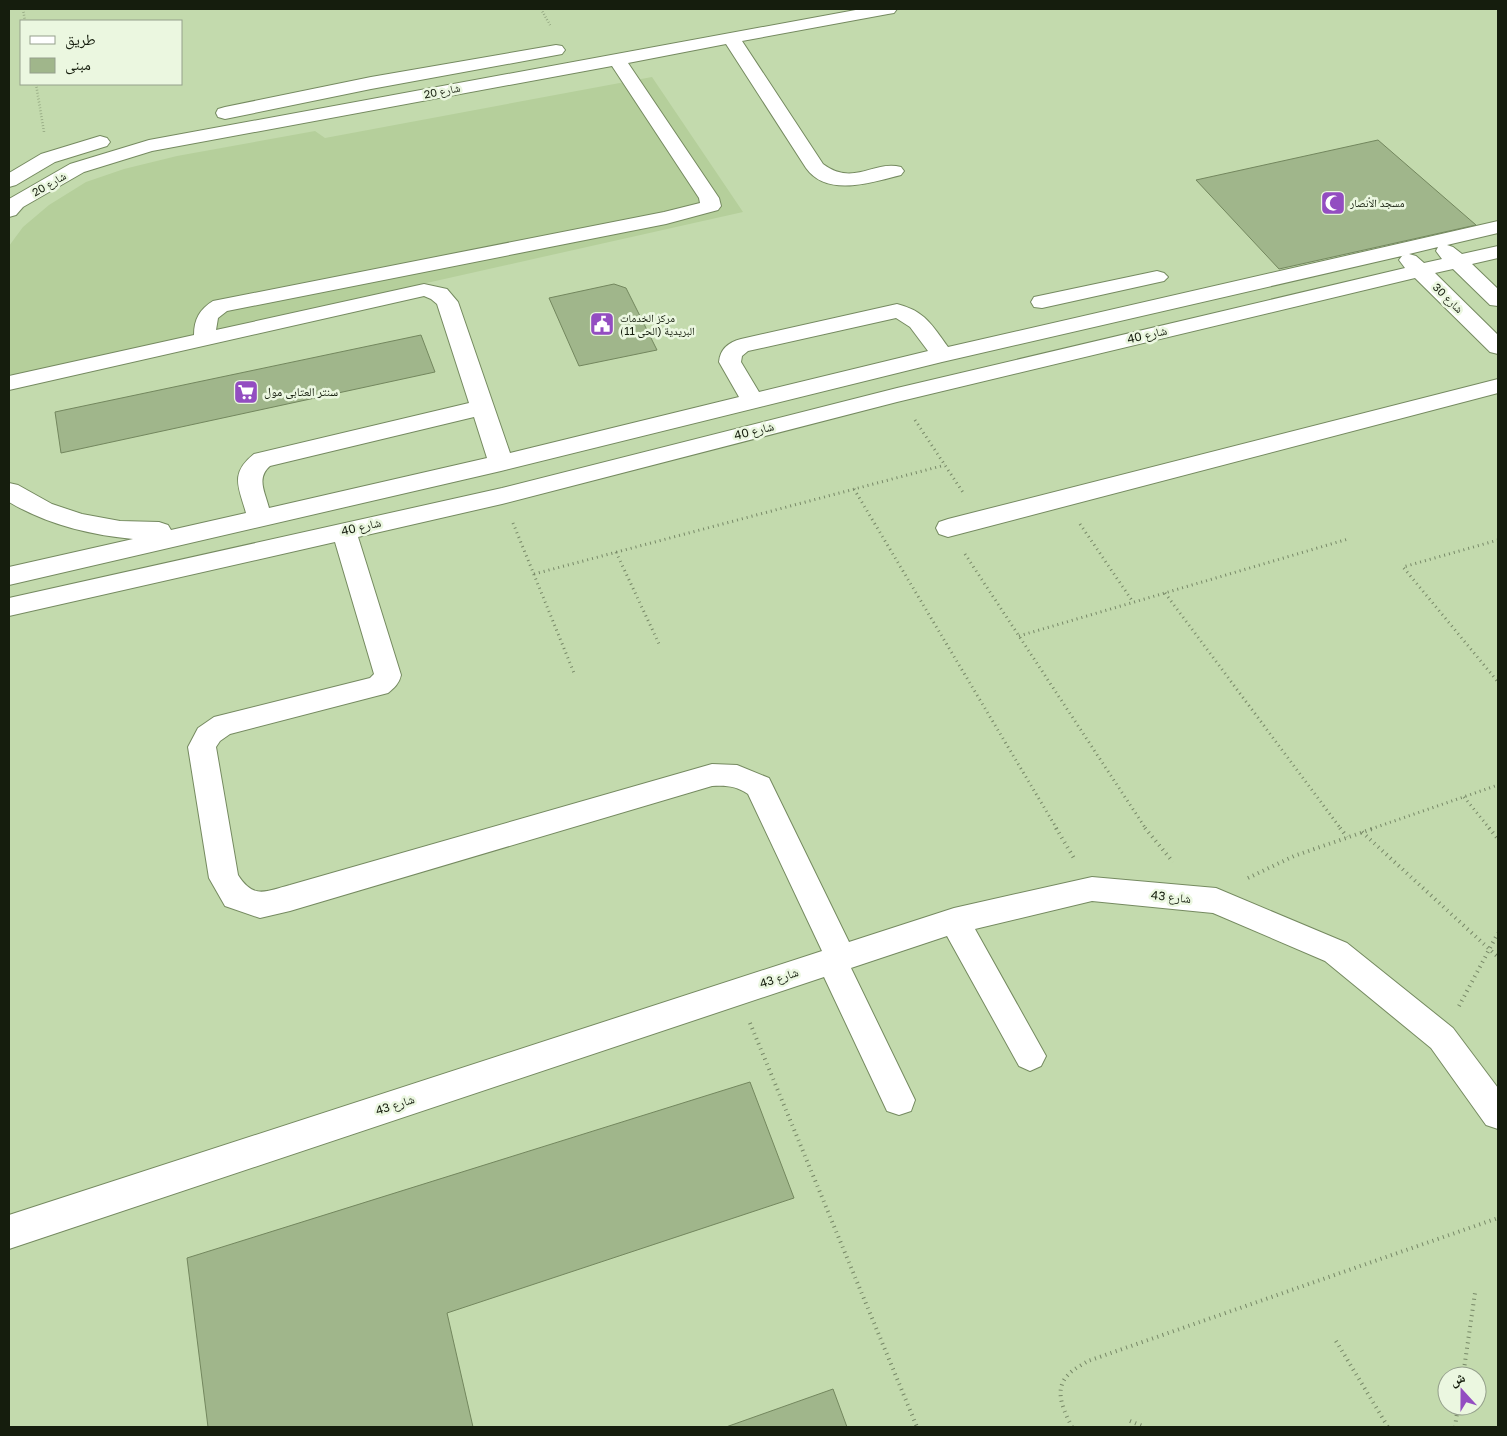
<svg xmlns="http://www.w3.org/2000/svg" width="1507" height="1436" font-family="'Golos Text','Noto Naskh Arabic',sans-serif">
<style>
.built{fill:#b5cf9b}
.building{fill:#a0b68b;stroke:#73875e}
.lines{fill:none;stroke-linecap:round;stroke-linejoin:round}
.minor-casing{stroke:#758a60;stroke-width:2}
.path-far2{stroke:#778867;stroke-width:2.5;stroke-dasharray:0.5 2.5;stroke-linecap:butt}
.path-far1{stroke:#778867;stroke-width:3;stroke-dasharray:1 4;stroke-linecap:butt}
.path{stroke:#778867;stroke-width:4;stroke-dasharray:1 4.5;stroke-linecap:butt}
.minor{fill:#fff;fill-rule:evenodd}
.labels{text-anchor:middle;stroke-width:5;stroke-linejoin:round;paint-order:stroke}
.far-street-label{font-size:11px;fill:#151d0d;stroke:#ebf7e0}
.far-poi-label{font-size:11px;fill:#151d0d;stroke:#ebf7e0;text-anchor:start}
.street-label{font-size:12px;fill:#151d0d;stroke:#ebf7e0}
.poi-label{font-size:12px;fill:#151d0d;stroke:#ebf7e0;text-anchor:start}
</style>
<rect width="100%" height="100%" fill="#c3daad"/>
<path class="built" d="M652 77 743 212 16 375 9 374V246L23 227 49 205 86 182 124 169 177 156 315 131 325 138Z"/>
<g class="building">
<path d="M1378 140 1476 225 1279 269 1196 180Z"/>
<path d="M614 284 626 288 657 350 579 366 549 298Z"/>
<path d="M421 335 435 372 61 453 55 412Z"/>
<path d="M750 1082 794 1198 447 1313 473 1427H208L187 1258Z"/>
<path d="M833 1389 847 1427H726Z"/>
</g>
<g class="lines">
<defs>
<g id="minor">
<path d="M861 9H897L894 13 888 14 742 41 823 164C854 187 873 160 901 167L904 171 901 175C873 182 827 198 806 168L726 44 628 63 719 198 721 206 718 210 666 224 227 311 218 318 216 330 424 284 447 289 458 302 510 453 739 397 719 362C720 349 729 342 741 339L897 304C925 311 932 325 948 347L1498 221V233L1447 245 1453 247 1462 254 1498 246V258L1472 264 1498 289V306L1490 305 1453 269 1435 273 1498 335V354L1490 352 1415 278 897 402 502 504 358 537 401 675C399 684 394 688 388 693L230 734 220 741 216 747 238 875C254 900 266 891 290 885L712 764 737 765 769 778 849 942 954 908 1092 877 1216 888 1347 943 1453 1028 1498 1088V1129L1486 1125 1431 1048 1325 961 1213 913 1092 901 975 929 1046 1056 1041 1066 1030 1071 1019 1066 947 936 851 968 915 1100 911 1111 899 1115 887 1111 824 977 9 1249V1215L822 951 748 794C736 786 726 785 712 786L290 911 260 918 225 906 209 878 188 747 198 728 214 717 370 678 374 674 335 542 9 616V598L502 488 897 388 1405 268 1399 260 1402 256 1406 255 942 362 501 471 9 585V567L133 539C90 535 46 524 9 502V483L18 485 52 504 82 514 120 521 159 522 168 525 171 530 246 513C239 487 229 474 254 454L469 403 437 304 431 299 424 296 9 390V376L194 335C194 319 200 309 213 301L664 212 700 203 699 198 612 66 152 151 84 172 23 207 16 215 9 217V199L70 164 149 140ZM1438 247 1436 251 1442 259 1424 263 1416 256 1409 254ZM896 318 910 327 928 351 759 392 741 362 742 356 748 351ZM474 417 487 458 269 508C265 492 256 478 270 466Z"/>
<path d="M556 45 562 46 565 50 562 54 371 89 225 119 218 117 216 113 218 109 225 107 371 77Z"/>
<path d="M100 136 107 138 110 142 107 146 55 162 16 185 9 187V173L41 154Z"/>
<path d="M1157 271 1164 273 1168 277 1164 281 1042 308 1034 307 1031 302 1034 297Z"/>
<path d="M1498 379V393L948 537 939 534 936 528 939 522 948 519Z"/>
</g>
</defs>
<use href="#minor" class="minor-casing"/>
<g class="path-far2">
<path d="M23 9 25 21"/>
<path d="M541 9 550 25"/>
<path d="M36 84 44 132"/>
</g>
<g class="path-far1">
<path d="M915 420 964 494"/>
<path d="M854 489 1057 829"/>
<path d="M513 523 574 673"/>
<path d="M1080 524 1133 602"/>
<path d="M1498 540 1403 567 1498 682"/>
<path d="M616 552 660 646"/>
<path d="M965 554 1146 829"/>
<path d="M534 574 945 465"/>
<path d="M1165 593 1341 829"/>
<path d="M1019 636 1348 539"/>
<path d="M1464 797 1490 829"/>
<path d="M1371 829 1498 785"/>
</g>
<g class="path">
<path d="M1056 828 1075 860"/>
<path d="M1145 828 1173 862"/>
<path d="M1340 828 1347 837"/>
<path d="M1489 828 1498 839"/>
<path d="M1362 832 1498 957"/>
<path d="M1248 878 1294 856 1375 828"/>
<path d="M1459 1006 1498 933"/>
<path d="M750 1023 917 1427"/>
<path d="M1336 1341 1388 1427"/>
<path d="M1463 1376 1475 1293"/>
<path d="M1130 1421 1145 1427"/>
<path d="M1072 1427C1064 1411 1053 1390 1068 1375 1073 1369 1082 1365 1088 1361L1498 1218"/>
<path d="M1455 1427 1458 1406"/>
</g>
<use href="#minor" class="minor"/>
</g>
<defs>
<symbol id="mosque-square" viewBox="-11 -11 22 22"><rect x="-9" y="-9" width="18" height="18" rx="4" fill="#934dc1" stroke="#ebf7e0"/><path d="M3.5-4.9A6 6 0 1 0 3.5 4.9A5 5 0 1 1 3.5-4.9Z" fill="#fff"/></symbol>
<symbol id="civic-square" viewBox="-11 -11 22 22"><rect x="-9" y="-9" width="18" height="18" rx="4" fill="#934dc1" stroke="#ebf7e0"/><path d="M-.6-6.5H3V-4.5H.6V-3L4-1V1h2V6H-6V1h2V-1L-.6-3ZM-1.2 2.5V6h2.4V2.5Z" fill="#fff"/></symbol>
<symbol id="supermarket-square" viewBox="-11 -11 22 22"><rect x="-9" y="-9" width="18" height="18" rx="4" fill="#934dc1" stroke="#ebf7e0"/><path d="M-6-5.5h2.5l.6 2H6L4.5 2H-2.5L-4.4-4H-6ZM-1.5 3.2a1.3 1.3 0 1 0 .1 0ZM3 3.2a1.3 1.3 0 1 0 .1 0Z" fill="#fff"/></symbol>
</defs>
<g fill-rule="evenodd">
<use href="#mosque-square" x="1319" y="189" width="28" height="28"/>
<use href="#civic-square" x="588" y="310" width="28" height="28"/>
<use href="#supermarket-square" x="232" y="378" width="28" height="28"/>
</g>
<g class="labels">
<g class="far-street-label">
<text transform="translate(442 91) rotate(-11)" y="4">شارع 20</text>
<text transform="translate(49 184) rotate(-30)" y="4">شارع 20</text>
<text transform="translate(1448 298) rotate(44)" y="4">شارع 30</text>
</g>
<g class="far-poi-label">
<text x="1350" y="207">مسجد الأنصار</text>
<text x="620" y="322">مركز الخدمات<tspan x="620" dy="13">البريدية (الحى 11)</tspan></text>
</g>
<g class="street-label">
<text transform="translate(1147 335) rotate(-13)" y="4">شارع 40</text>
<text transform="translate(754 431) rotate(-14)" y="4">شارع 40</text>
<text transform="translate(361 527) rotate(-13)" y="4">شارع 40</text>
<text transform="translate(1171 897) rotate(6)" y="4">شارع 43</text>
<text transform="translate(779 978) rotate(-18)" y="4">شارع 43</text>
<text transform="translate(395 1105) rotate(-18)" y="4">شارع 43</text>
</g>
<g class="poi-label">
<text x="264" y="396">سنتر العتابى مول</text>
</g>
</g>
<rect width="1507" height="1436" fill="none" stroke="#151d0d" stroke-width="20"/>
<rect x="20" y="20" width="162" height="65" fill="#ebf7e0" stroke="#95a08c"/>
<rect x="30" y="36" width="25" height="8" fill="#ffffff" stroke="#95a08c"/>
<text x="65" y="45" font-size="15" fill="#151d0d">طريق</text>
<rect x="30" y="58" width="25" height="15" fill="#a0b68b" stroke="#95a08c"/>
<text x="65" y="70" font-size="15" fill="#151d0d">مبنى</text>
<g transform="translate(1462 1391) rotate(339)"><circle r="24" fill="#ebf7e0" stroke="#95a08c"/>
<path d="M0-4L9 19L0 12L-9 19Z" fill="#934dc1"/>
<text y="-8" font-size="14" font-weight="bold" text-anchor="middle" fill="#151d0d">ش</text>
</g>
</svg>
